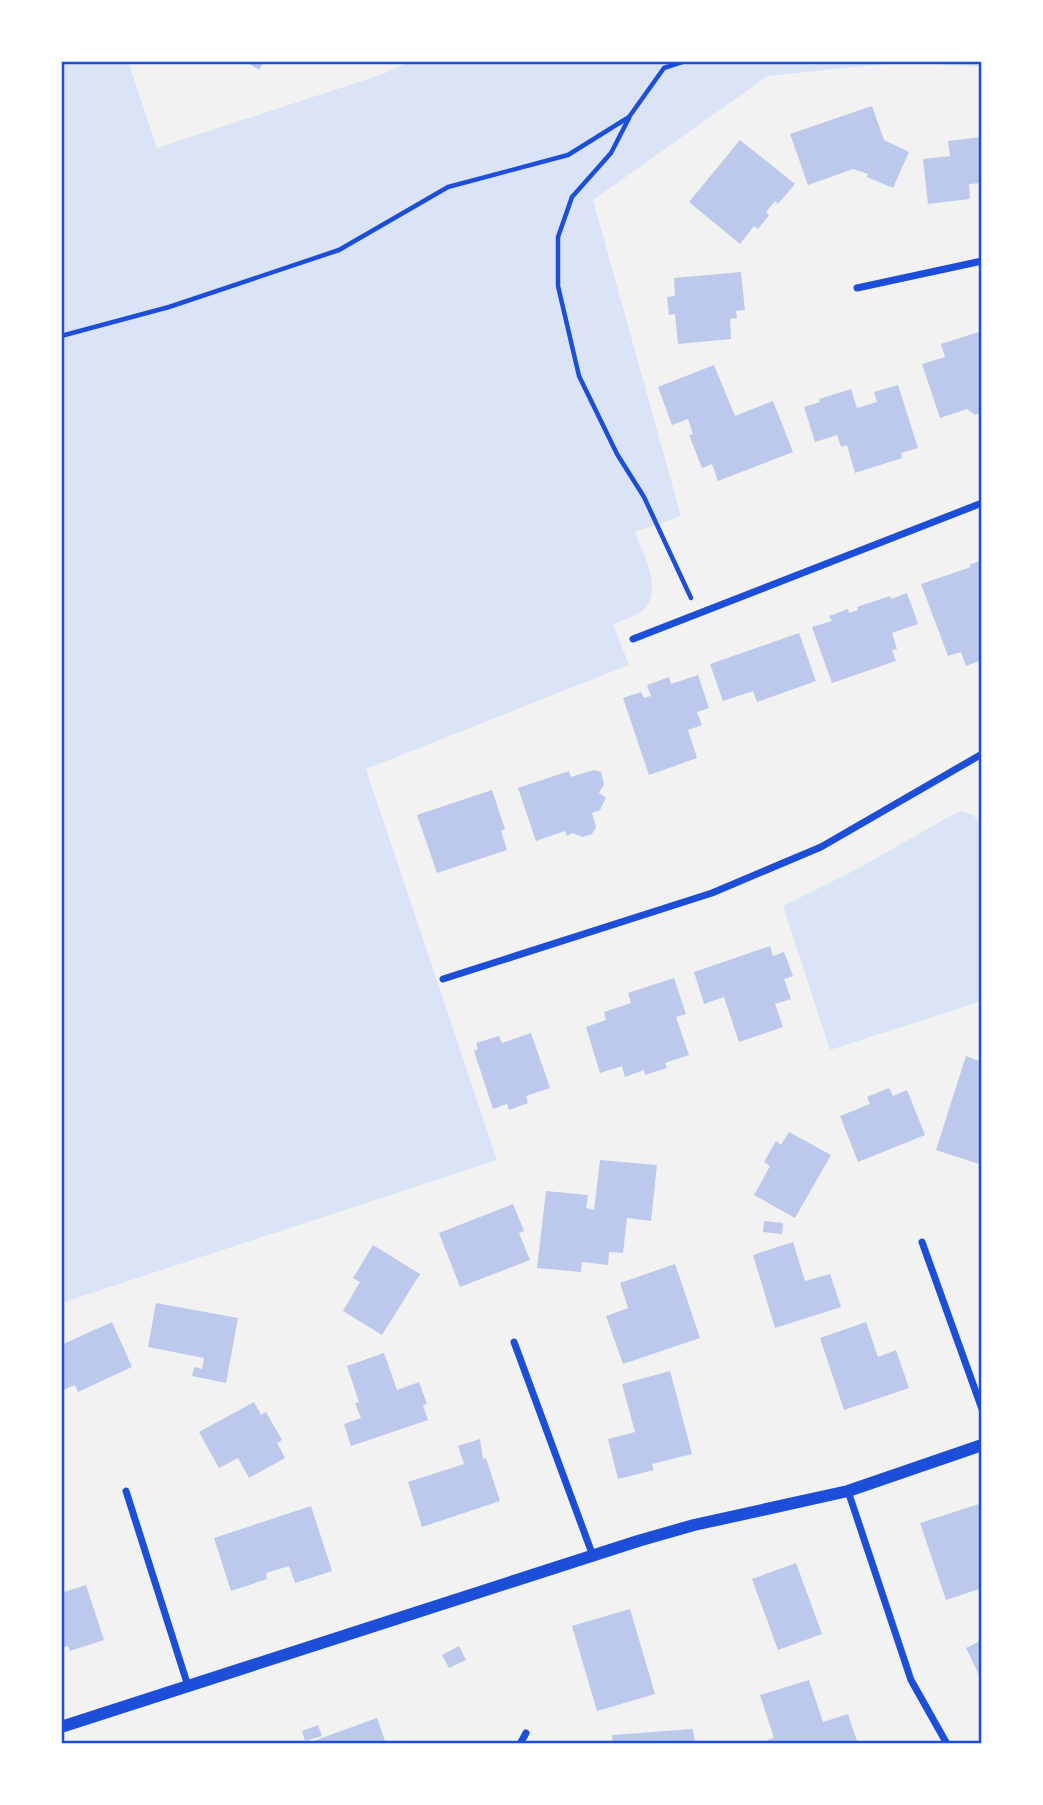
<svg xmlns="http://www.w3.org/2000/svg" width="1043" height="1805" font-family="Merriweather,serif">
<style>
.green{fill:#dbe4f7}
.building{fill:#bdc9ec}
.lines{fill:none;stroke-linecap:round;stroke-linejoin:round}
.path{stroke:#1d4ed8;stroke-width:4.5}
.minor{stroke:#1d4ed8;stroke-width:7}
.tertiary{stroke:#1d4ed8;stroke-width:12}
.neatline{fill:none;stroke:#1d4ed8;stroke-width:2.5}
</style>
<rect width="100%" height="100%" fill="#f2f2f2"/>
<g class="green">
<path d="M61 61H128L157 148 383 74 411 61H982V67L904 62 768 76 593 200 681 516 635 532C643 554 664 590 643 610 635 617 622 620 613 624L629 665 366 769 497 1160 61 1303Z"/>
<path d="M959 811 973 815 982 826V1001L830 1050 783 906 859 868Z"/>
</g>
<g class="building">
<path d="M245 61H264L259 70Z"/>
<path d="M872 106 884 140 909 152 893 188 867 177 868 174 853 169 808 185 790 134Z"/>
<path d="M982 137V183L969 184 970 199 928 204 923 159 950 156 948 141Z"/>
<path d="M740 140 795 184 778 204 775 201 766 212 769 215 758 229 754 226 740 244 689 202Z"/>
<path d="M741 272 745 310 736 311 737 318 730 319 731 339 678 344 675 314 669 315 667 297 675 296 674 278Z"/>
<path d="M982 331V412L975 415 967 409 940 418 922 364 945 357 941 344Z"/>
<path d="M714 365 735 416 773 401 793 452 718 481 712 464 702 468 689 435 693 434 688 419 672 425 658 387Z"/>
<path d="M898 385 918 448 901 453 902 458 855 473 847 445 841 447 837 435 815 442 804 407 820 402 819 399 851 389 857 408 877 402 874 392Z"/>
<path d="M982 560V660L966 666 961 652 948 656 921 584 971 567 969 565Z"/>
<path d="M907 593 918 624 892 633 897 649 892 650 896 661 832 683 812 627 832 621 829 616 848 609 849 613 858 610 857 607 890 596 891 599Z"/>
<path d="M799 633 816 681 757 702 753 691 723 701 710 664Z"/>
<path d="M698 675 709 708 697 712 702 725 688 730 697 758 649 775 623 698 641 692 644 698 651 696 647 685 669 677 671 684Z"/>
<path d="M594 770 601 772 604 784 599 793 606 798 600 810 592 813 596 827 592 834 583 837 572 833 567 836 565 831 536 841 518 788 569 771 571 777Z"/>
<path d="M492 790 505 829 501 831 507 850 437 873 417 815Z"/>
<path d="M770 946 773 956 784 952 793 976 784 979 791 999 775 1004 783 1027 739 1042 724 997 704 1004 694 972Z"/>
<path d="M674 978 686 1014 676 1017 689 1055 665 1063 667 1068 645 1075 644 1070 625 1077 622 1066 600 1073 586 1027 606 1020 604 1012 631 1003 628 993Z"/>
<path d="M531 1033 550 1088 526 1096 528 1103 509 1110 507 1104 493 1109 474 1051 478 1049 476 1043 499 1036 502 1043Z"/>
<path d="M966 1056 982 1062V1155L979 1164 936 1150Z"/>
<path d="M889 1088 893 1096 907 1090 925 1135 858 1162 840 1116 870 1104 867 1097Z"/>
<path d="M789 1132 831 1155 795 1218 754 1195 770 1166 764 1162 776 1141 781 1145Z"/>
<path d="M600 1160 657 1165 651 1221 627 1218 623 1253 609 1252 608 1265 582 1262 581 1272 537 1268 546 1191 588 1195 586 1208 594 1210Z"/>
<path d="M513 1204 524 1231 519 1233 530 1260 460 1287 439 1233Z"/>
<path d="M764 1221 783 1223 782 1234 763 1232Z"/>
<path d="M793 1242 805 1281 830 1274 841 1307 775 1328 753 1255Z"/>
<path d="M373 1245 420 1274 382 1335 343 1311 360 1282 353 1278Z"/>
<path d="M675 1264 700 1338 623 1364 606 1316 628 1308 620 1283Z"/>
<path d="M156 1303 238 1318 226 1383 192 1376 194 1367 202 1369 204 1358 148 1347Z"/>
<path d="M112 1322 132 1367 78 1392 75 1385 61 1391V1345Z"/>
<path d="M866 1322 878 1357 896 1350 909 1388 844 1410 820 1338Z"/>
<path d="M384 1353 397 1390 419 1382 427 1404 423 1405 428 1420 351 1446 344 1424 361 1418 355 1403 359 1402 347 1366Z"/>
<path d="M670 1371 692 1454 652 1464 654 1470 618 1479 608 1439 635 1432 622 1384Z"/>
<path d="M254 1402 261 1415 266 1412 282 1440 277 1443 285 1458 249 1478 238 1458 219 1468 199 1432Z"/>
<path d="M480 1439 483 1459 486 1458 500 1501 422 1527 408 1482 464 1464 458 1446Z"/>
<path d="M982 1503V1588L946 1600 920 1523Z"/>
<path d="M311 1506 332 1571 295 1583 289 1566 266 1573 267 1579 231 1591 214 1538Z"/>
<path d="M796 1563 822 1634 778 1650 752 1579Z"/>
<path d="M86 1585 104 1640 70 1651 68 1646 61 1648V1593Z"/>
<path d="M630 1609 655 1694 597 1711 572 1626Z"/>
<path d="M982 1640V1681L966 1648Z"/>
<path d="M459 1646 466 1660 449 1668 442 1655Z"/>
<path d="M809 1680 823 1722 848 1714 858 1744H768L767 1740 774 1738 760 1695Z"/>
<path d="M377 1718 386 1744H308V1743Z"/>
<path d="M318 1725 322 1736 305 1741 302 1731Z"/>
<path d="M693 1729 695 1744H613L612 1735Z"/>
</g>
<g class="lines">
<g class="path">
<path d="M629 118 611 153 572 197 558 237V286L579 376 617 454 644 497 691 598"/>
<path d="M61 336 169 307 339 250 448 187 568 155 629 117 664 68 685 61"/>
</g>
<g class="minor">
<path d="M857 288 982 261"/>
<path d="M633 639 982 503"/>
<path d="M443 979 712 893 821 847 982 754"/>
<path d="M922 1242 982 1409"/>
<path d="M514 1342 593 1556"/>
<path d="M126 1491 188 1686"/>
<path d="M848 1491 911 1680 947 1744"/>
<path d="M520 1744 526 1733"/>
</g>
<path class="tertiary" d="M61 1727 638 1541 694 1525 848 1491 982 1445"/>
</g>
<rect width="1043" height="1805" fill="none" stroke="#ffffff" stroke-width="126"/>
<rect x="63" y="63" width="917" height="1679" class="neatline"/>
</svg>
